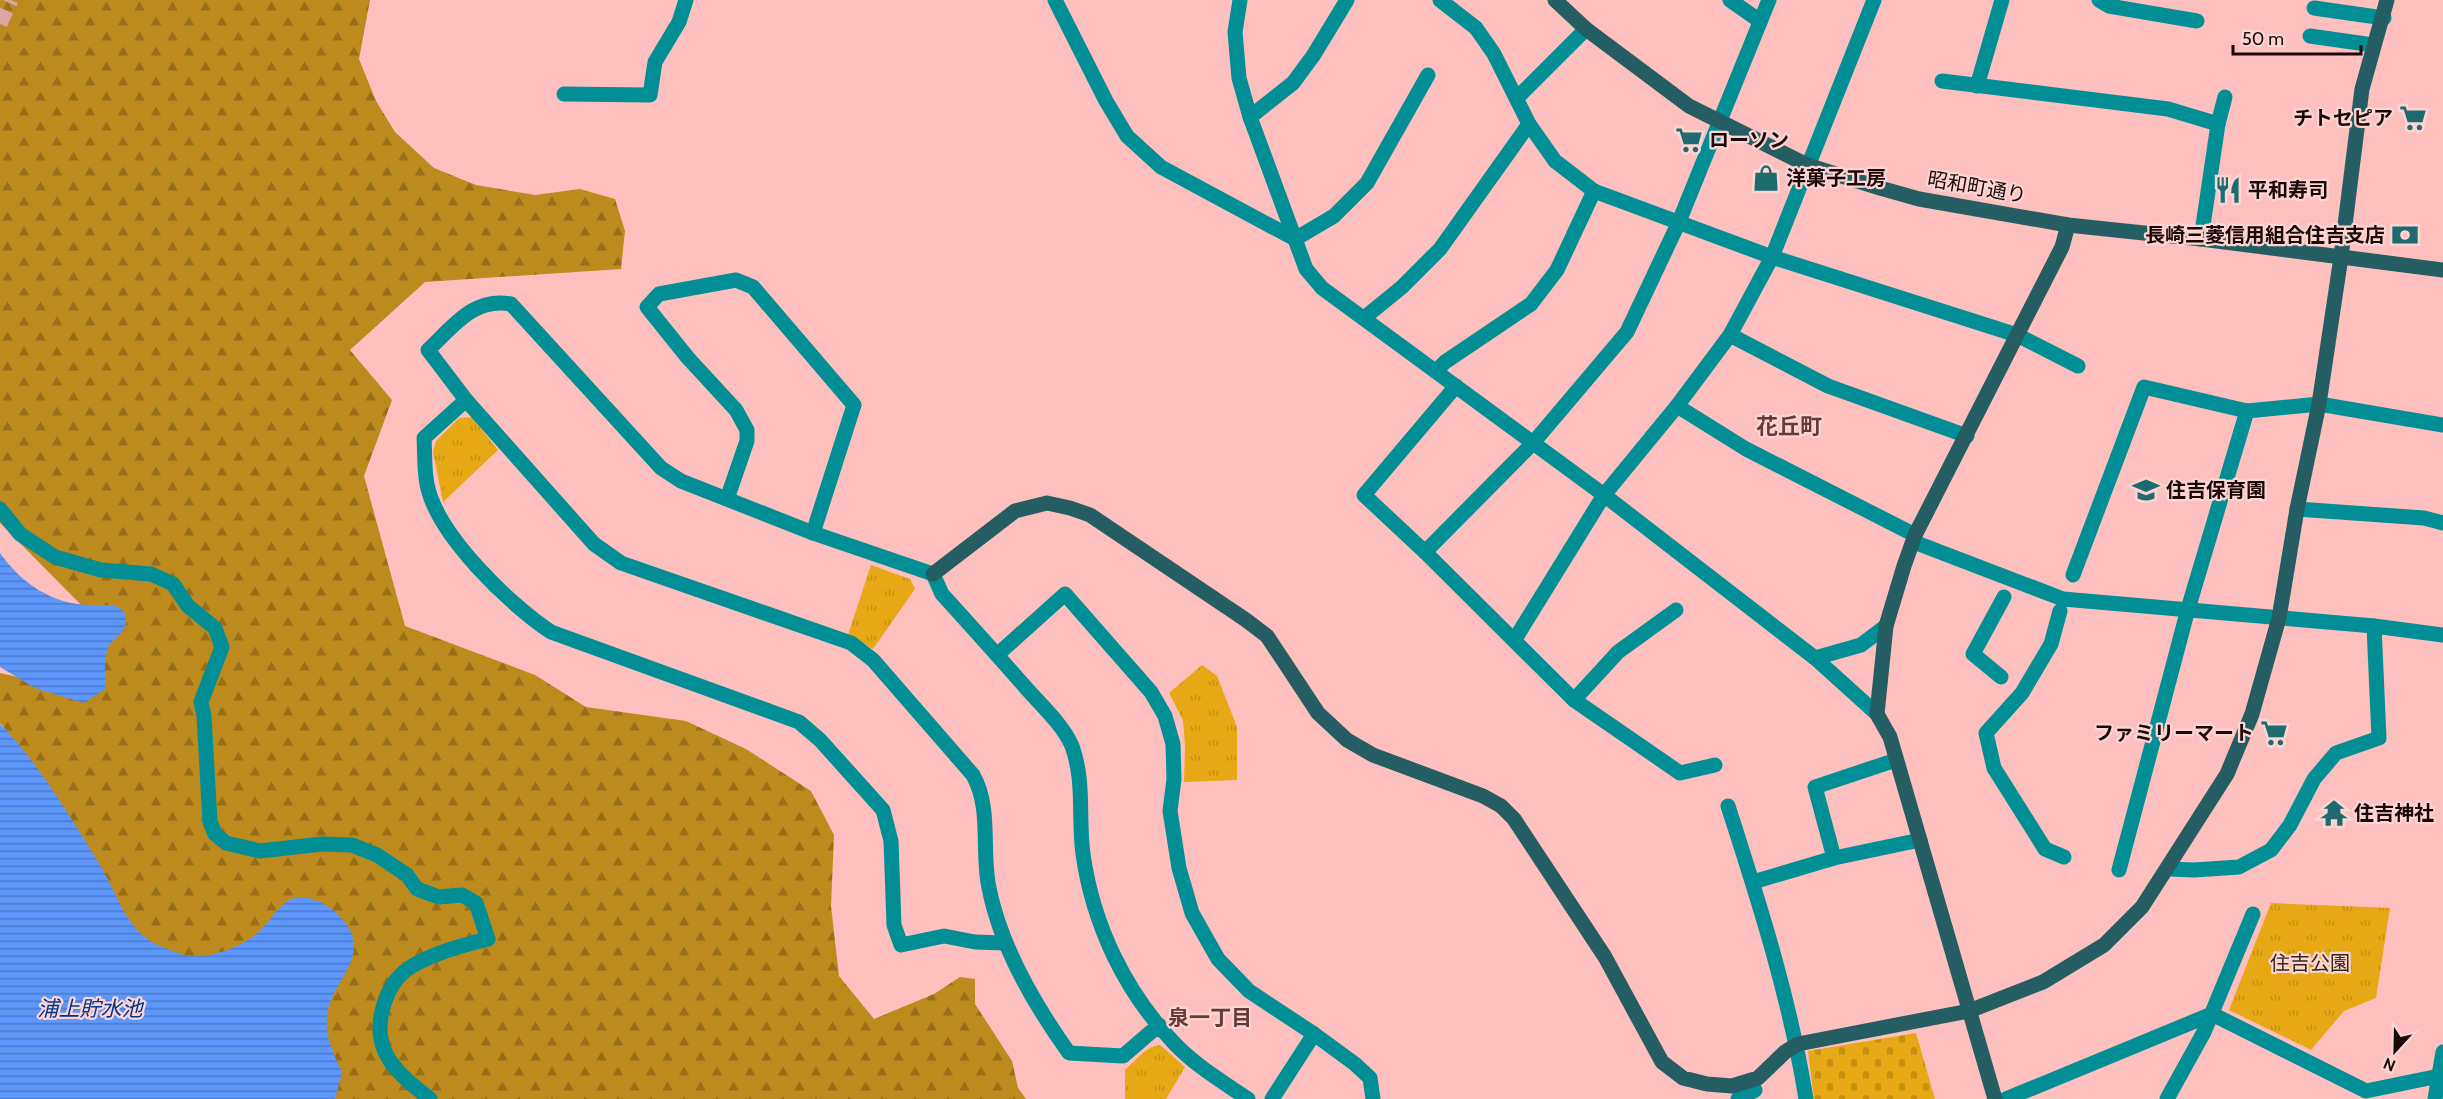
<svg xmlns="http://www.w3.org/2000/svg" width="2443" height="1099" font-family="Cabin,'Noto Sans JP',sans-serif">
<style>
.forest{fill:url(#forest-firs)}
.cemetery{fill:url(#cemetery-stones)}
.park{fill:url(#park-tufts)}
.water{fill:url(#water-rules)}
.lines{fill:none;stroke-linecap:round;stroke-linejoin:round}
.secondary-tunnel{stroke:#dca4a3;stroke-width:15;stroke-dasharray:15 8;stroke-linecap:butt}
.street{stroke:#028e95;stroke-width:15}
.secondary{stroke:#245e62;stroke-width:15}
.labels{text-anchor:middle;stroke-width:4.5;stroke-linejoin:round;paint-order:stroke}
.poi-label{font-size:20px;font-weight:bold;fill:#1c0808;stroke:#fbd5d3;text-anchor:start}
.street-label{font-size:20px;fill:#1c0808;stroke:#fbd5d3}
.park-label{font-size:20px;fill:#352914;stroke:#fbd5d3}
.water-label{font-size:21px;font-style:italic;fill:#00358c;stroke:#fbd5d3}
.neighbourhood-label{font-size:21px;font-weight:bold;fill:#693737;stroke:#fbd5d3}
.quarter-label{font-size:22px;font-weight:bold;fill:#693737;stroke:#fbd5d3}
</style>
<defs>
<pattern id="forest-firs" width="22" height="20" patternUnits="userSpaceOnUse" patternTransform="scale(1.5)"><rect width="22" height="20" fill="#bc8a1d"/><path d="M5 1l3.5 6h-7zM16 11l3.5 6h-7z" fill="#986f18"/></pattern>
<pattern id="cemetery-stones" width="16" height="16" patternUnits="userSpaceOnUse" patternTransform="scale(1.5)"><rect width="16" height="16" fill="#e7a815"/><path d="M2 7V4a2 2 0 0 1 4 0v3zM10 15v-3a2 2 0 0 1 4 0v3z" fill="#c68f12"/></pattern>
<pattern id="park-tufts" width="24" height="20" patternUnits="userSpaceOnUse" patternTransform="scale(1.5)"><rect width="24" height="20" fill="#e7a815"/><path d="M3 7l-1-3M5 7V3M7 7l1-3M15 17l-1-3M17 17v-4M19 17l1-3" fill="none" stroke="#c68f12"/></pattern>
<pattern id="water-rules" width="6" height="5" patternUnits="userSpaceOnUse" patternTransform="scale(1.5)"><rect width="6" height="5" fill="#5d97fc"/><path d="M0 2.5h6" fill="none" stroke="#4c79ca"/></pattern>
</defs>
<rect width="100%" height="100%" fill="#fec0be"/>
<path class="forest" d="M0 0H370L359 59 376 101 395 132 434 168 476 185 535 195 580 189 615 199 625 231 621 269 425 282 350 350 392 400 364 476 405 626 535 675 586 707 686 721 746 749 811 791 834 835 831 906 839 976 874 1019 934 994 960 977 975 979V1004L1012 1061 1018 1088 1026 1099H334L253 979 139 947 10 735 0 723V673L94 694 99 623 0 523Z"/>
<path class="cemetery" d="M1916 1033 1935 1099H1814L1808 1051Z"/>
<g class="park">
<path d="M472 417 498 450 443 502 433 452 436 441 459 418Z"/>
<path d="M871 565 910 579 915 589 873 649 848 635Z"/>
<path d="M1202 665 1217 676 1237 727V780L1184 782 1185 747 1183 720 1169 693Z"/>
<path d="M2271 903 2390 908 2376 998 2344 1011 2311 1050 2229 1010Z"/>
<path d="M1160 1045 1185 1067 1166 1099H1125V1070C1135 1061 1146 1046 1160 1045Z"/>
</g>
<g class="water">
<path d="M0 553C21 583 52 604 89 605 99 606 113 603 121 609 125 612 126 617 126 622 125 634 112 638 108 648 103 661 106 676 105 689L84 703 35 688 0 667Z"/>
<path d="M0 724C36 759 73 821 100 865 115 889 124 923 149 940 157 946 169 949 178 953 201 962 231 951 251 938 277 921 281 884 320 902 331 907 341 916 347 925 370 959 329 984 327 1017 325 1039 334 1053 342 1073L335 1099H0Z"/>
</g>
<g class="lines">
<path class="secondary-tunnel" d="M0 24 11 0"/>
<g class="street">
<path d="M1055 0 1106 101 1127 136 1161 167 1295 239 1334 216 1367 183 1428 75"/>
<path d="M1240 0 1235 32 1239 78 1250 117 1306 269 1322 288 1604 495 1815 658 1877 714"/>
<path d="M1440 0 1476 28 1494 54 1529 124 1555 161 1594 191 1772 257 2017 335 2078 366"/>
<path d="M1730 0 1760 21"/>
<path d="M2099 0 2109 6 2197 21"/>
<path d="M2314 8 2384 18"/>
<path d="M2310 36 2373 45"/>
<path d="M1942 81 2168 109 2218 124"/>
<path d="M1977 86 2002 0"/>
<path d="M564 94 650 95 655 62 679 22 686 0"/>
<path d="M1517 98 1586 29"/>
<path d="M1250 117 1293 83 1313 56 1347 0"/>
<path d="M2201 239 2218 124 2225 97"/>
<path d="M1364 318 1402 287 1440 249 1529 124"/>
<path d="M1730 335 1828 386 1967 436"/>
<path d="M1436 371 1445 362 1531 304 1557 270 1594 191"/>
<path d="M1456 386 1364 495 1425 552 1574 700 1680 773 1715 765"/>
<path d="M466 400 424 438C425 453 424 469 427 484 436 534 510 605 551 632L799 722 820 740 883 810 891 841 894 925 901 945 944 936 975 942 1005 943"/>
<path d="M1677 406 1746 449 1915 535"/>
<path d="M2247 411 2319 404 2443 425"/>
<path d="M727 499 747 441V430L736 410 688 358 647 307 659 294 736 280 753 287 854 405 813 533"/>
<path d="M0 509 20 534 55 557 101 570 151 574 173 584 188 606 215 628 222 647 201 702 204 716 210 822 215 834 226 843 260 851 322 844 352 845 377 855 407 875 417 889 439 897 462 895 476 903 488 939C463 945 437 952 414 965 399 973 389 988 384 1004 369 1051 397 1073 430 1099"/>
<path d="M2297 509 2424 518 2443 523"/>
<path d="M1914 542 2063 599 2374 626 2443 635"/>
<path d="M1425 552 1533 443 1627 332 1678 224 1769 0"/>
<path d="M2073 575 2144 387 2247 411 2188 609 2119 870"/>
<path d="M2060 611 2051 644 2022 693 1986 733 1994 768 2045 849 2064 857"/>
<path d="M1515 639 1604 495 1677 406 1730 335 1772 257 1874 0"/>
<path d="M997 655 1065 594 1151 692 1165 716 1173 744 1174 779 1170 811 1179 868 1192 913 1218 959 1249 991 1314 1034 1355 1064 1370 1078 1373 1099"/>
<path d="M1815 658 1861 645 1886 626"/>
<path d="M2001 677 1973 654 2004 597"/>
<path d="M1574 700 1618 652 1676 610"/>
<path d="M1728 806C1759 902 1790 999 1806 1099"/>
<path d="M1834 858 1815 787 1896 760"/>
<path d="M2169 869 2194 870 2239 867 2271 850 2290 825 2314 779 2336 753 2379 738 2374 626"/>
<path d="M1753 882 1834 858 1920 840"/>
<path d="M1159 1025 1123 1056 1069 1053C1034 1004 1001 948 989 888 981 850 992 809 973 775L873 660 851 643 621 563 594 544 466 400 428 350C453 327 473 297 511 304L661 468 681 481 813 533 933 574 942 594C971 626 999 657 1027 689 1042 706 1063 725 1072 746 1085 782 1078 818 1083 854 1093 925 1125 992 1175 1044 1196 1066 1223 1082 1248 1099"/>
<path d="M1272 1099 1314 1034"/>
<path d="M1738 1099 1755 1090"/>
<path d="M2006 1099 2212 1014 2366 1091 2439 1076"/>
<path d="M2167 1099 2204 1032 2253 914"/>
<path d="M2435 1099 2443 1052"/>
</g>
<g class="secondary">
<path d="M1555 0 1586 29 1689 106 1807 165 1880 188 1919 199 2068 225 2201 239 2443 270"/>
<path d="M933 574 1015 511 1047 503 1070 508 1090 515 1246 620 1267 636 1318 713 1347 740 1373 755 1483 796 1501 806 1514 819 1605 957 1662 1062 1683 1078 1707 1084 1732 1086 1758 1078 1785 1052 1798 1044 1969 1011 2043 982 2104 945 2142 907 2227 774 2252 714 2279 618 2297 509 2319 404 2341 257 2362 89 2387 0"/>
<path d="M1995 1099 1890 737 1877 714 1886 626 1904 566 1915 535 2062 247 2068 225"/>
</g>
</g>
<defs>
<symbol id="supermarket-bare" viewBox="-9 -9 18 18"><path d="M-6-5.5h2.5l.6 2H6L4.5 2H-2.5L-4.4-4H-6ZM-1.5 3.2a1.3 1.3 0 1 0 .1 0ZM3 3.2a1.3 1.3 0 1 0 .1 0Z" fill="#1e6b6f" stroke="#fbd5d3" stroke-width="2.5" paint-order="stroke"/></symbol>
<symbol id="shop-bare" viewBox="-9 -9 18 18"><path d="M-5-2.5h2.3a2.7 3.5 0 0 1 5.4 0H5L5.5 6h-11ZM-1.5-2.5h3a1.5 2.3 0 0 0-3 0Z" fill="#1e6b6f" stroke="#fbd5d3" stroke-width="2.5" paint-order="stroke"/></symbol>
<symbol id="restaurant-bare" viewBox="-9 -9 18 18"><path d="M-5-6h1v4h1v-4h1v4h1v-4h1v5L-1.5 .5V6h-2V.5L-5-1ZM5-6V6H3V1.5H1.5Q1.5-4 5-6Z" fill="#1e6b6f" stroke="#fbd5d3" stroke-width="2.5" paint-order="stroke"/></symbol>
<symbol id="bank-bare" viewBox="-9 -9 18 18"><path d="M-6-4H6V4H-6ZM0-2.3a2.3 2.3 0 1 0 0 4.6a2.3 2.3 0 1 0 0-4.6Z" fill="#1e6b6f" stroke="#fbd5d3" stroke-width="2.5" paint-order="stroke"/></symbol>
<symbol id="school-bare" viewBox="-9 -9 18 18"><path d="M0-5L7-2L0 1L-7-2ZM-4 1L0 2.5L4 1V4Q0 6-4 4Z" fill="#1e6b6f" stroke="#fbd5d3" stroke-width="2.5" paint-order="stroke"/></symbol>
<symbol id="temple-bare" viewBox="-9 -9 18 18"><path d="M0-6L5-2H3V0L6.5 2.5H4V6H1.5V3h-3V6H-4V2.5H-6.5L-3 0V-2H-5Z" fill="#1e6b6f" stroke="#fbd5d3" stroke-width="2.5" paint-order="stroke"/></symbol>
</defs>
<g fill-rule="evenodd">
<use href="#supermarket-bare" x="2394" y="99" width="38" height="38"/>
<use href="#supermarket-bare" x="1670" y="121" width="38" height="38"/>
<use href="#shop-bare" x="1747" y="159" width="38" height="38"/>
<use href="#restaurant-bare" x="2209" y="171" width="38" height="38"/>
<use href="#bank-bare" x="2386" y="216" width="38" height="38"/>
<use href="#school-bare" x="2127" y="471" width="38" height="38"/>
<use href="#supermarket-bare" x="2255" y="714" width="38" height="38"/>
<use href="#temple-bare" x="2315" y="794" width="38" height="38"/>
</g>
<g class="labels">
<g class="poi-label">
<text x="2393" y="125" text-anchor="end">チトセピア</text>
<text x="1709" y="147">ローソン</text>
<text x="1786" y="185">洋菓子工房</text>
<text x="2248" y="197">平和寿司</text>
<text x="2385" y="242" text-anchor="end">長崎三菱信用組合住吉支店</text>
<text x="2166" y="497">住吉保育園</text>
<text x="2254" y="740" text-anchor="end">ファミリーマート</text>
<text x="2354" y="820">住吉神社</text>
</g>
<g class="street-label">
<text transform="translate(1977 187) rotate(10)" y="7">昭和町通り</text>
</g>
<g class="park-label">
<text x="2310" y="970">住吉公園</text>
</g>
<g class="water-label">
<text x="90" y="1016">浦上貯水池</text>
</g>
<g class="neighbourhood-label">
<text x="1210" y="1025">泉一丁目</text>
</g>
<g class="quarter-label">
<text x="1789" y="434">花丘町</text>
</g>
</g>
<g transform="translate(2395 1051) rotate(202)" stroke="#fbd5d3" stroke-width="4.5" paint-order="stroke">
<path d="M0-4.5L10 22L0 15L-10 22Z" fill="#1c0808"/>
<text y="-9" font-size="16" font-weight="bold" text-anchor="middle" fill="#1c0808">N</text>
</g>
<path d="M2233 45v9h128v-9" fill="none" stroke="#1c0808" stroke-width="3"/>
<text x="2242" y="45" font-size="18" fill="#1c0808" stroke="#fbd5d3" stroke-width="4.5" paint-order="stroke">50 m</text>
</svg>
